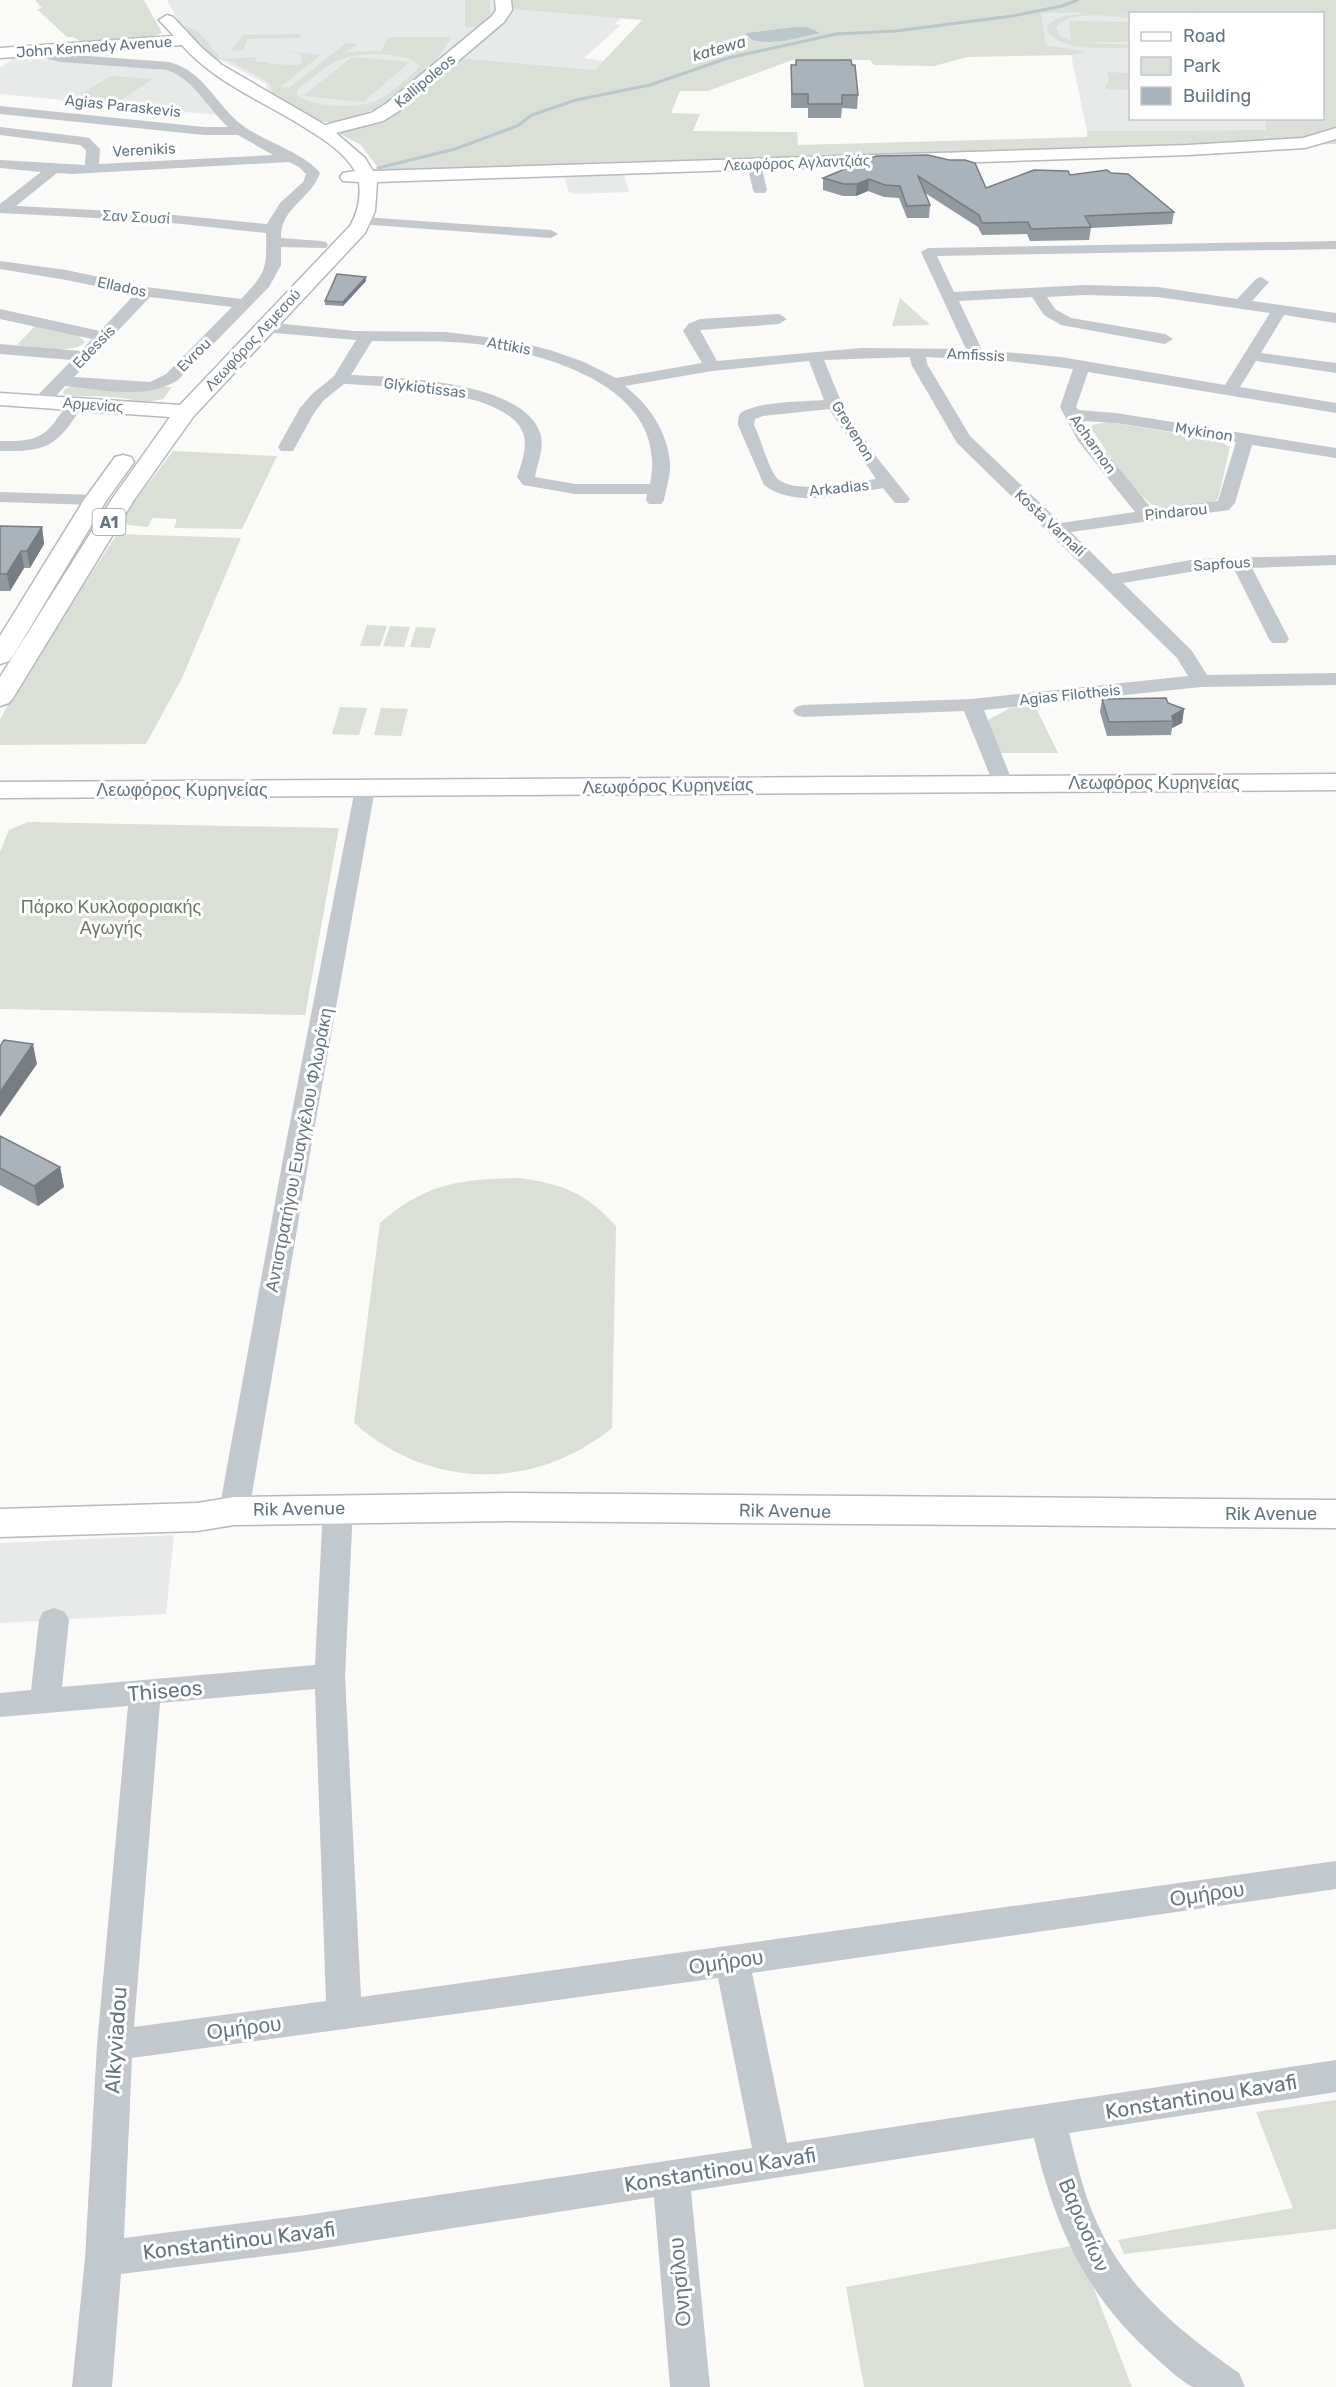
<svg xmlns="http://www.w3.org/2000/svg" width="1336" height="2387" font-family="Rubik,sans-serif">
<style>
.built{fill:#e8e9e9}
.green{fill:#dadfd7;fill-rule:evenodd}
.water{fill:#bbc7cb}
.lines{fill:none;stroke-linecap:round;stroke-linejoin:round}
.stream{stroke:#bbc7cb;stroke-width:3}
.major-casing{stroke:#b5babe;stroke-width:3}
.minor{fill:#c3c8cc;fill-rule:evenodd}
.major{fill:#fff;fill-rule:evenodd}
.wall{fill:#929a9f}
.shaded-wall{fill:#777d82}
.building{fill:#aab3b9;stroke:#777d82;stroke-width:1.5}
.labels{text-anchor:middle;stroke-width:6;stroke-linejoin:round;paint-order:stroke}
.far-street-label{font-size:15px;fill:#657683;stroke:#fff}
.far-water-label{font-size:16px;font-style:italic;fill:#60757c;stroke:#fff}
.shield{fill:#fff;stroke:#939fa8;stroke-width:1.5}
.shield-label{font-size:16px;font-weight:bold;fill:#657683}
.street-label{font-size:18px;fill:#657683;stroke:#fff}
.park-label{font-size:18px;fill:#687a64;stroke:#fff}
.near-street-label{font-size:21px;fill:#657683;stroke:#fff}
</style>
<rect width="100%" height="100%" fill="#fafaf8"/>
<g class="built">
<path d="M167 0H493L495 10 490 19 383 106 352 118 322 121 313 119 269 95 266 84 225 62 209 57 183 29Z"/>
<path d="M511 9 621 18 615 24 621 25 584 58 604 61 595 70 460 58Z"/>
<path d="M1040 13 1130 14V118L1265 119 1267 130 1087 131 1071 55 1083 51 1046 45Z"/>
<path d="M16 57 178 71 182 73 216 115 0 94V68Z"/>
<path d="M623 171 629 192 575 194 568 191 564 173Z"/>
<path d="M174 1535 166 1614 0 1623V1543Z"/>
</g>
<g class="green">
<path d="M35 0H144L162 33 148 38 75 44 73 43 80 41 73 37H67L37 9 42 8Z"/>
<path d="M465 0H490V14L478 27H465Z"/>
<path d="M511 0H1336V144L788 159 600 162 571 167 429 175 378 168 361 145 340 134 339 132 460 58 595 70 642 20 511 9ZM1041 13H1083C1070 16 1057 15 1047 26L1048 32C1066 53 1106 47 1130 48V45L1076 42H1130V22L1069 21 1071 41 1059 35 1056 27C1071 9 1110 17 1130 18V15L1116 14H1322V118L1265 119 1266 130 1087 131V137L798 145 797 132 693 131 700 114 671 113 680 91H708L795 59 870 60 874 65 934 66 967 57 1071 55 1083 53 1084 51 1046 45ZM793 27H807C788 39 769 49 747 37V33Z"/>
<path d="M184 25 198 31 221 58 225 59 256 57V62H269V64L297 65 302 62 301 54 284 51 321 55 280 87 289 88 346 43 357 44 347 52 381 51 388 37H452C444 48 436 61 427 70 404 92 351 132 317 120 302 114 285 104 272 95L271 84 230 61 213 57 198 44ZM372 54C388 55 409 54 420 66 409 78 391 94 376 101 358 109 311 108 296 94L298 89C326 68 335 55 372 54Z"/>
<path d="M301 34 299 38 247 39 243 51 231 50 243 35Z"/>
<path d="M352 57 410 62 363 102 303 96Z"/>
<path d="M1107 72 1130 73V90L1106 89 1105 84 1109 83Z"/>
<path d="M111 76 152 79 117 103 77 98 81 96V93L91 90 89 89Z"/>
<path d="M900 298 930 325 892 326Z"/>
<path d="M36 325 79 336 85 342C74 355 33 347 17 345Z"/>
<path d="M71 386 164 387H172L163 399C141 405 133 398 112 397 97 396 80 397 65 395L63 393 65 389Z"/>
<path d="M1108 422 1218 440 1230 447 1218 499C1203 508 1172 513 1155 506 1140 500 1101 444 1091 428L1092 425Z"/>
<path d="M173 451 277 456 242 529 174 528 177 519 152 518 148 527 128 525 121 519Z"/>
<path d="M117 534 241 538 182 678 146 744 0 745V720L16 689Z"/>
<path d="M367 625 387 626 380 646H360Z"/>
<path d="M390 626 410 627 404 647 383 646Z"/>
<path d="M416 627 436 628 430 648 410 647Z"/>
<path d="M1035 706 1058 753H999L988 720 1010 708Z"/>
<path d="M340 707 367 708 359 735 332 734Z"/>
<path d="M381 708 408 709 401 736 374 735Z"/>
<path d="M28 822 339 828 305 1015 0 1009V852L9 830Z"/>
<path d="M520 1178C565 1185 584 1192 616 1226L612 1428C533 1492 429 1489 354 1423L380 1223C425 1183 461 1179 520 1178Z"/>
<path d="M1336 2100V2229L1124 2254 1118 2240 1293 2208 1256 2112Z"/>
<path d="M1077 2245 1132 2387H864L846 2287Z"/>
</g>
<path class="water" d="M793 27H807L820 33C804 36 753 52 746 33Z"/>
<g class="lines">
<path class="stream" d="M378 168 455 149 517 126 532 115 576 100 650 85 728 58 836 34 896 31 1012 16 1062 6 1077 0"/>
<defs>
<g id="major">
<path d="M495 0H511L512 10 504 22 399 111 383 121 336 133 365 158 373 171 1188 145 1303 138 1336 128V139L1305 148 1188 155 377 182 375 211 365 233 193 417 134 500 13 698 9 703 0 706V677L112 499 170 417 0 405V393L180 405 350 226C358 212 361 198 359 182L343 181 340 177 343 173 355 171C345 153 325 140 307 129 265 102 215 83 182 45L0 58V48L174 36 159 20 167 15 173 17 202 48 222 65 325 125 371 113 387 103 492 16 496 10Z"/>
<path d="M123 455 131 457 134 462 106 501 13 656 9 661 0 664V636L84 500 115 457Z"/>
<path d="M1336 774V790L0 798V782Z"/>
<path d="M509 1493 1336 1500V1528L509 1521 234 1525 197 1531 0 1537V1509L197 1503 234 1497Z"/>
</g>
</defs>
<use href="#major" class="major-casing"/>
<g class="minor">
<path d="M46 47 50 48 53 52 61 54 169 62C204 71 215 104 242 125 263 141 305 153 320 173 311 199 280 208 281 238L321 241 326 242 328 245 326 248 281 247V265L269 287 178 380C145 401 102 389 65 386L47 406H35L33 402 35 398 72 360 0 354V344L81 351 92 339 0 319V309L100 331 135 294 66 280 0 269V261L66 270 146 287 241 299C266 273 267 269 266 233L154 221 0 213V204L41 172 0 168V160L85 165 86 150 80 145 0 135V127L84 137 89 138 100 149 99 164 273 155 238 135H204L0 114V106L204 127H228C207 108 195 80 167 70L61 62 43 58 40 51ZM289 162 299 167 306 174 303 182 280 203 267 224 154 213 16 206 57 173 72 174ZM150 297 232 307 166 374 150 382 74 377Z"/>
<path d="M754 160 761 164 767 190 765 193H755L753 190 747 164Z"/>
<path d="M363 217 551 230 558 234 551 238 358 224 356 221 358 218Z"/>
<path d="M1336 241V249L937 256 954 292 1085 285 1158 287 1237 299 1256 279 1261 277 1269 282 1252 301 1336 313V323L1284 315 1261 353 1336 363V373L1256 361 1240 387 1336 403V413L1088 372 1076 407 1078 410 1116 413 1336 448V458L1252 445 1235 503 1229 510 1071 532 1113 574 1196 559 1336 555V565L1252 568 1289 639 1286 643H1272L1269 639 1234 569 1196 571 1123 583 1192 651 1207 675 1336 673V685L1201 687 984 710 1013 783 1010 787 1003 789 996 787 993 783 964 711 803 717 796 715 793 711 796 707 803 705 972 699 1188 676 1177 658 957 443 911 364 910 357 824 360 842 404 874 454 910 499 907 503H895L883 488C847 494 795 509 764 485L738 425C738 420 738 415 742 412 760 401 803 402 824 400L809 361 712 371 625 386C649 405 667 431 670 462 671 475 666 488 664 500L661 504H649L646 500 647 494H575L523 485 517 477C521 464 527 450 524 436 512 389 383 386 344 384L324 400 314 413 293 451H281L278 447 300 408 312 394 334 376 356 340 263 332 255 327 263 322 355 331 446 332 510 340 550 350 584 362 616 378 702 363 683 331 688 324 700 319 779 314 787 319 779 324 700 330 717 361 861 348 966 349 921 252 928 248ZM1085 295 1158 297 1270 313 1225 385 1061 357 982 350 959 301 1032 297 1044 315 1061 325 1165 344 1173 339 1165 334 1071 318 1055 309 1047 297ZM372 341C407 342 442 340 477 344 549 354 670 388 650 484H575L535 477C537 464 544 451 541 436 528 381 396 377 351 375ZM926 357 1008 361 1073 369 1060 407 1078 441 1135 512 1061 523 970 436 927 364ZM829 409 876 479C854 482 791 496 776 477 766 462 762 441 754 425L755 419 763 416ZM1084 421 1116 423 1236 442 1218 501 1152 509 1092 435Z"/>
<path d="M76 399 84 404C57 445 50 452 0 451V441C44 442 46 435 70 400Z"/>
<path d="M0 492 95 495 101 496 104 500 101 504 95 505 0 502Z"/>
<path d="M365 783 372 785 375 789 310 1153 249 1511 244 1519 234 1522 224 1519 219 1511 284 1153 355 789 358 785Z"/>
<path d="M338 1497 348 1500 353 1508 345 1676 361 1997 1336 1861V1889L752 1973 787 2143 1336 2060V2092L1069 2133C1077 2164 1084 2196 1098 2225 1128 2290 1182 2333 1239 2373L1245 2387C1229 2387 1209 2387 1194 2387 1185 2385 1165 2366 1157 2359 1087 2298 1055 2228 1034 2138L691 2191 710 2387H670L654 2197 306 2251 121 2274 112 2387H72L85 2258 97 2045 128 1706 0 1717V1693L31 1690 39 1620 43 1612 54 1608 65 1612 69 1620 62 1687 315 1665 323 1508 328 1500ZM315 1689 326 2001 134 2027 160 1703ZM718 1978 752 2148 306 2215 124 2238 132 2058Z"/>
</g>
<use href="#major" class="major"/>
</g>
<g class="wall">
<path d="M791 65 858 95 857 109 842 108 841 118H808V108H791Z"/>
<path d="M876 156 986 188 1070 175 1174 212 1172 224 1091 228 1089 240 1030 241 1027 234 982 235 978 227 925 193 930 205 929 218H907L899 198 884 197 868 191 856 196H843L823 190V178Z"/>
<path d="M366 281 343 306 325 305V301Z"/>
<path d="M0 526 42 527 44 544 30 568H24L10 591H0Z"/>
<path d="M1102 699 1168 703 1184 709 1182 723 1172 728 1171 735 1107 736 1100 712Z"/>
<path d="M0 1136 60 1167 64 1187 38 1206 0 1185Z"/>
</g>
<g class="shaded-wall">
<path d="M869 179 868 191 856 196 857 184Z"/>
<path d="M366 277V281L343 306V302Z"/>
<path d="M42 527 44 544 30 568 27 551Z"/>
<path d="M21 551 24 568 10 591 7 574Z"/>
<path d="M1184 709 1182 723 1172 728 1173 721 1172 716Z"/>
<path d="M33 1044 37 1064 0 1117V1092Z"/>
<path d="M60 1167 64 1187 38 1206 34 1186Z"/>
</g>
<g class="building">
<path d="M796 60H851L852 65H855L858 95H842V104H808V94H792L791 65H796Z"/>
<path d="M928 155 949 160H965L975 163 986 188 1034 170 1068 171 1070 175 1107 170 1111 173 1128 174 1174 212 1085 216 1091 227 1031 229 1028 222 982 223 979 215 918 176 930 205 907 206 900 186 885 185 869 179 857 184H844L823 178 876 156Z"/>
<path d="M337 274 366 277 343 302 325 301Z"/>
<path d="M0 526 42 527 27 551H21L7 574H0Z"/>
<path d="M1166 698 1168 703 1184 709 1172 716 1173 721 1109 722 1102 699Z"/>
<path d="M4 1040 33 1044 0 1092V1046Z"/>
<path d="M0 1136 60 1167 34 1186 0 1168Z"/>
</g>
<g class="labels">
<g class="far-street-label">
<text transform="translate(94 47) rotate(-4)" y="5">John Kennedy Avenue</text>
<text transform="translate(425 81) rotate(-40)" y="5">Kallipoleos</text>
<text transform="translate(123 106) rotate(6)" y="5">Agias Paraskevis</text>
<text transform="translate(144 150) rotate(-3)" y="5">Verenikis</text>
<text transform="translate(797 163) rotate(-2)" y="5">Λεωφόρος Αγλαντζιάς</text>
<text transform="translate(136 217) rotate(3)" y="5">Σαν Σουσί</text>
<text transform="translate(122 287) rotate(12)" y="5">Ellados</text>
<text transform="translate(253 340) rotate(-47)" y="5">Λεωφόρος Λεμεσού</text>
<text transform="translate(509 346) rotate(10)" y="5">Attikis</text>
<text transform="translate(94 347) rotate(-46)" y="5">Edessis</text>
<text transform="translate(194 355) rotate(-45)" y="5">Evrou</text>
<text transform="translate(976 355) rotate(3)" y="5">Amfissis</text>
<text transform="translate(425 388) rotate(7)" y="5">Glykiotissas</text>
<text transform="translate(93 405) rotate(4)" y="5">Αρμενίας</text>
<text transform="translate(853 431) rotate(58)" y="5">Grevenon</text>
<text transform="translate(1204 432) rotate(9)" y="5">Mykinon</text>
<text transform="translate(1093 444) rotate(55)" y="5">Acharnon</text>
<text transform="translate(839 488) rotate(-6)" y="5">Arkadias</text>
<text transform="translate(1176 512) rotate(-6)" y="5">Pindarou</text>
<text transform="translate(1050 523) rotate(43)" y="5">Kosta Varnali</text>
<text transform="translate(1222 564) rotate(-4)" y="5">Sapfous</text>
<text transform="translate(1070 695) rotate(-6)" y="5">Agias Filotheis</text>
</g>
<g class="far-water-label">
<text transform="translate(719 48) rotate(-16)" y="6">katewa</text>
</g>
<rect class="shield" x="92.5" y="509" width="33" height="26" rx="4.5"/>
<g class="shield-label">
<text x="109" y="528">A1</text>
</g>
<g class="street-label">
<text x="1154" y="789">Λεωφόρος Κυρηνείας</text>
<text transform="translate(668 786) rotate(-1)" y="6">Λεωφόρος Κυρηνείας</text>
<text x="182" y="796">Λεωφόρος Κυρηνείας</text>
<text transform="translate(299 1150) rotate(-79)" y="6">Αντιστρατήγου Ευαγγέλου Φλωράκη</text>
<text transform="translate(299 1509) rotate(-1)" y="6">Rik Avenue</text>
<text transform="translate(785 1511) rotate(1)" y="6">Rik Avenue</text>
<text x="1271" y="1520">Rik Avenue</text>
</g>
<g class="park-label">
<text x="111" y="913">Πάρκο Κυκλοφοριακής<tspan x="111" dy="21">Αγωγής</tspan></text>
</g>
<g class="near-street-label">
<text transform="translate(165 1691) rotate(-5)" y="7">Thiseos</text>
<text transform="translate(1207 1894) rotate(-8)" y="7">Ομήρου</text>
<text transform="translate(726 1962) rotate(-8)" y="7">Ομήρου</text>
<text transform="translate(244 2028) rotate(-7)" y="7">Ομήρου</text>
<text transform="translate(116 2040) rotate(-86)" y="7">Alkyviadou</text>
<text transform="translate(1201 2097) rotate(-9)" y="7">Konstantinou Kavafi</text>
<text transform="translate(720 2170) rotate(-9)" y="7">Konstantinou Kavafi</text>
<text transform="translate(1084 2225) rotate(67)" y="7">Βαρωσίων</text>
<text transform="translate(239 2241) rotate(-7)" y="7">Konstantinou Kavafi</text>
<text transform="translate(680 2282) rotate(-95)" y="7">Ονησίλου</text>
</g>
</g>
<rect x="1129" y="12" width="195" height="108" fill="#ffffff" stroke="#c1c8cd" stroke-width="1.5"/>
<rect x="1141" y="32" width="30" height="9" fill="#ffffff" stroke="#c1c8cd" stroke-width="1.5"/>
<text x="1183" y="42" font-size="18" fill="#657683">Road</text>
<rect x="1141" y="57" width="30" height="18" fill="#dadfd7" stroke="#c1c8cd" stroke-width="1.5"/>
<text x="1183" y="72" font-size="18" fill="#657683">Park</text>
<rect x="1141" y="87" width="30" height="18" fill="#aab3b9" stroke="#c1c8cd" stroke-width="1.5"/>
<text x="1183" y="102" font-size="18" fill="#657683">Building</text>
</svg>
